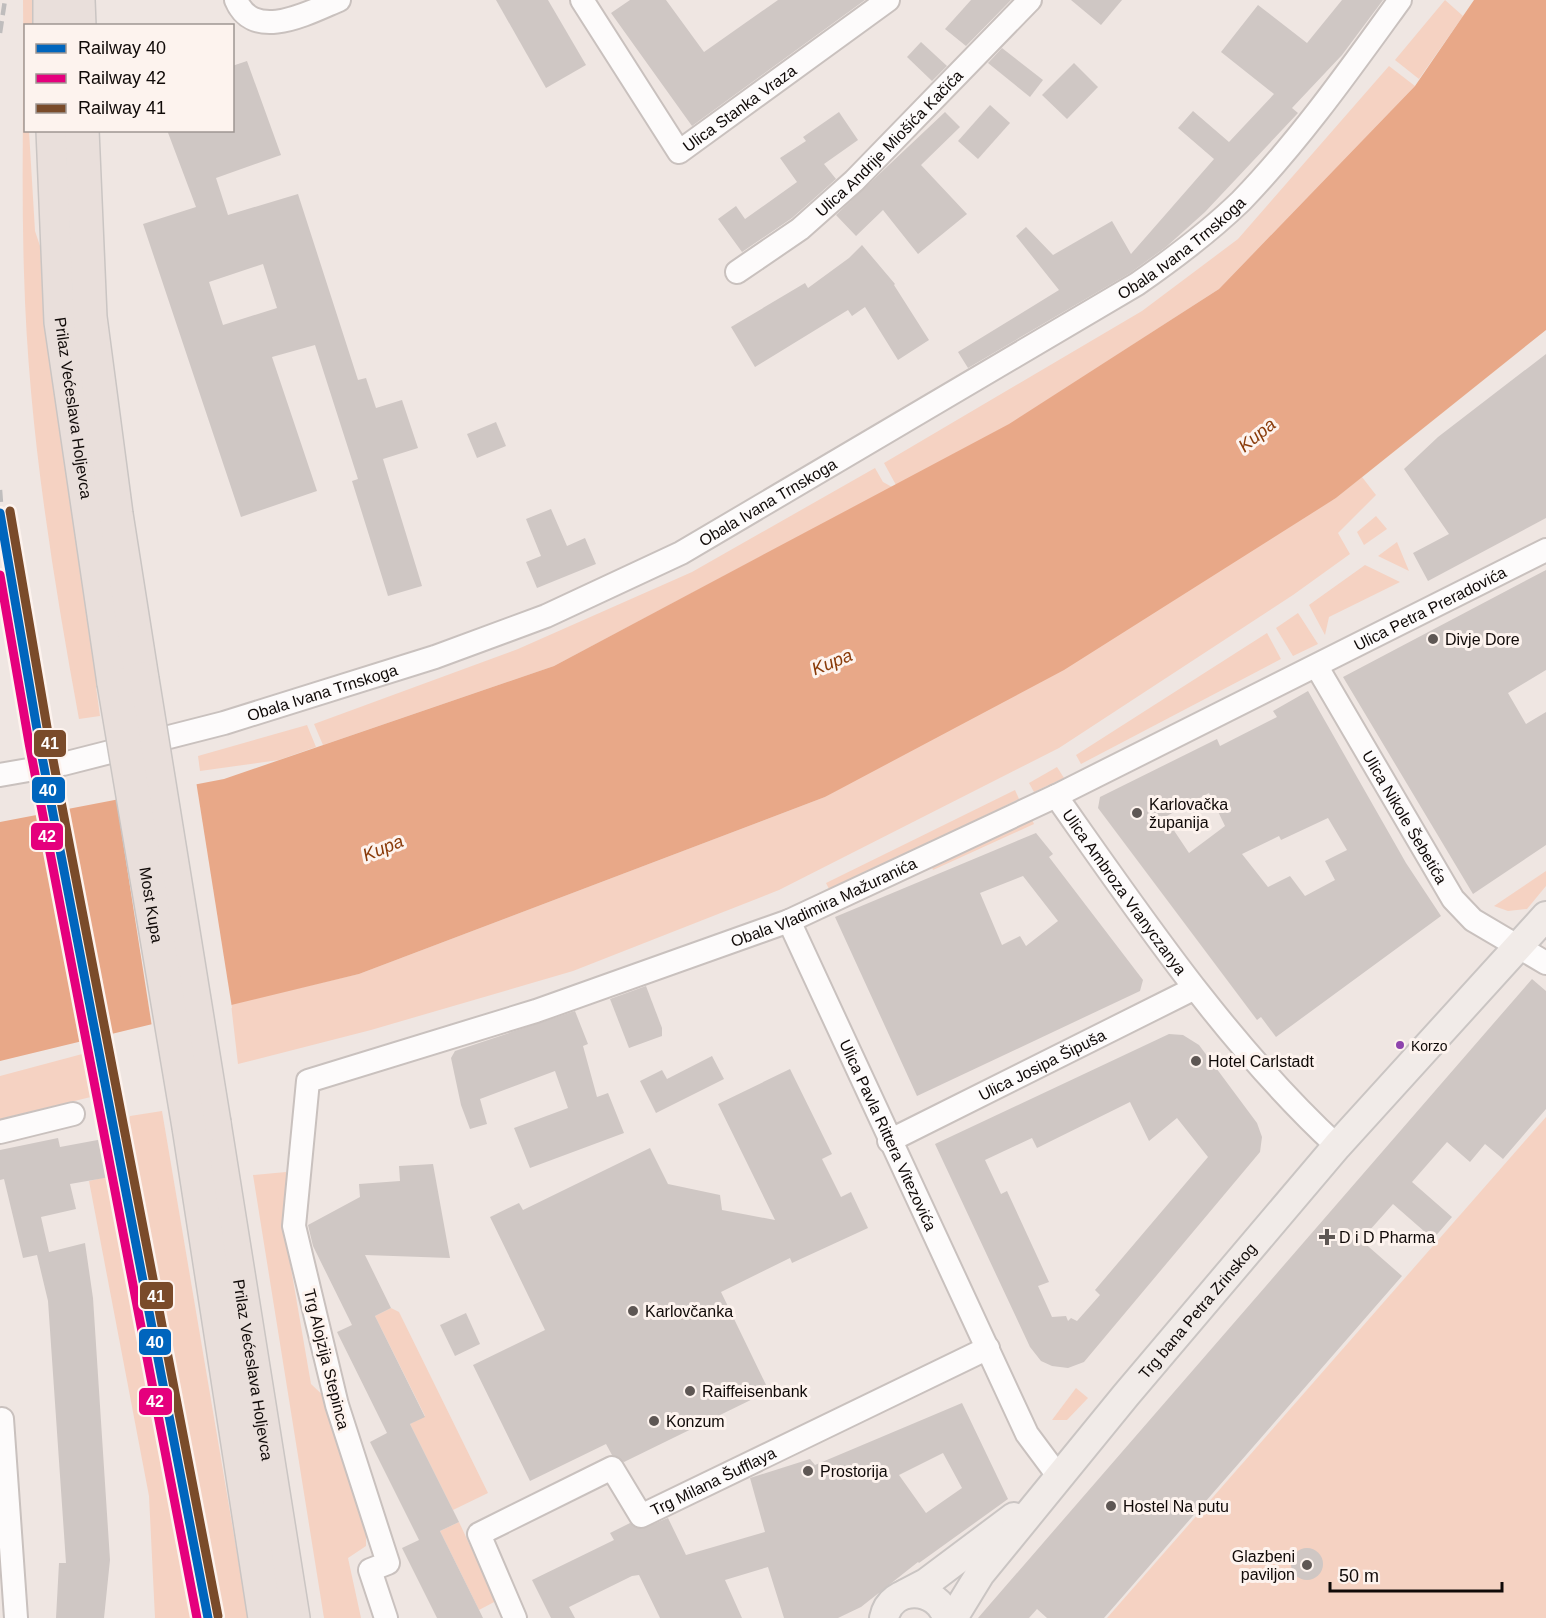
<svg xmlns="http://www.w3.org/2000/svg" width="1546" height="1618" font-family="Arial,sans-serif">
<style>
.green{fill:#f5d2c2}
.water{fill:#e8a888}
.pier{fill:#efe6e2}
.building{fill:#cfc7c4;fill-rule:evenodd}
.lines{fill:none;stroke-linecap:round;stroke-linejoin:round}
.minor-casing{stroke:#c9c1be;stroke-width:26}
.major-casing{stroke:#cac5c3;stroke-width:32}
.highway-casing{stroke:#cac5c3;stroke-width:36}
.minor{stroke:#fdfbfb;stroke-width:22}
.major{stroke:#f1ebe8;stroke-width:28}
.highway{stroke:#e9dfdb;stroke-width:33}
.rail{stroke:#bfbdbd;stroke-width:4.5;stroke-dasharray:12 6;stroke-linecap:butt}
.highway-bridge-casing{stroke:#cac5c3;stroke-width:36;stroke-linecap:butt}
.highway-bridge{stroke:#e9dfdb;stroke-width:33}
.rail-1-casing{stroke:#fdf3ee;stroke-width:14}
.rail-2-casing{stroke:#fdf3ee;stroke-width:14}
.rail-3-casing{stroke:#fdf3ee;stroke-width:14}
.rail-1{stroke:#0065bd;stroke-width:9}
.rail-2{stroke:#e5007d;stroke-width:9}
.rail-3{stroke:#7a4b2a;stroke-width:9}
.poi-dot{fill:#5e5754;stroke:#fdf3ee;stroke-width:2}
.bus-dot{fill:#8e44ad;stroke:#fdf3ee;stroke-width:2}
.labels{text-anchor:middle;stroke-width:6;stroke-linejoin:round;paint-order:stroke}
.bus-label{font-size:14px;fill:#100a08;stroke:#fdf3ee;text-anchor:start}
.street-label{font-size:16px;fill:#100a08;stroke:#fdf3ee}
.poi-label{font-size:16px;fill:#100a08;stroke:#fdf3ee;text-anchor:start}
.water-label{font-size:18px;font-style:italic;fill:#8a3b0a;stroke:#fdf3ee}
.line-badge{stroke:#fdf3ee;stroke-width:2}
.badge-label{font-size:16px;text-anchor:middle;font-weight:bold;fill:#fff}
</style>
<rect width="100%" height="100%" fill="#efe6e2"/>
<g class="green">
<path d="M23 0H35L34 25 26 26V130L29 131 35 231 43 255 55 397 100 684 96 687 100 716 79 719C52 572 28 423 24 273 21 182 24 91 23 0Z"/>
<path d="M1445 0 1463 16 1419 79 1395 60Z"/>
<path d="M1389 66 1415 86 1219 289 1010 424 896 485 884 463 1142 311 1238 239Z"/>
<path d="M875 468 883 482 892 487 554 666 323 745 314 724 518 649 692 572Z"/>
<path d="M1362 477 1376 495 1338 533 1350 554 1293 595 1059 748 779 890 573 971 371 1030 238 1064 231 1004 359 974 825 797 1336 498Z"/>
<path d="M1376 516 1387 529 1364 545 1357 532Z"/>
<path d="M1397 542 1409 571 1378 556Z"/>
<path d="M1365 565 1400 582 1329 617 1325 635 1309 605Z"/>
<path d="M1298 613 1318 644 1293 656 1276 628Z"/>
<path d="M1267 633 1281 659 1081 764 1076 755Z"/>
<path d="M307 725 316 747 279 760 200 771 198 756Z"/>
<path d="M1057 767 1064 778 1034 792 1029 783Z"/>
<path d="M1015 790 1019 799 830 891 826 883Z"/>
<path d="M1030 815 1034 824 933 870 930 862Z"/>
<path d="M1546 871V886L1527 909 1508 911 1494 906Z"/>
<path d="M86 1053 95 1096 0 1119V1076Z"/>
<path d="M162 1111 248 1618H220L125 1138 130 1116Z"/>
<path d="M1546 1117V1618H1107Z"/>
<path d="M104 1120 201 1618H155L149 1496 89 1181 110 1176 103 1139 96 1123Z"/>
<path d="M286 1172 290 1219 283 1222 311 1384 328 1400 366 1531V1546L348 1558 361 1618H324L253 1175Z"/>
<path d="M391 1308 399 1312 488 1493 453 1510 410 1424 425 1416 375 1316Z"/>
<path d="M1076 1388 1088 1398 1067 1420H1052Z"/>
<path d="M459 1522 496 1601 479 1610 440 1531Z"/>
</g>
<path class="water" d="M1474 0H1546V330L1336 498 1064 670 825 797 359 974 0 1061V822L224 779 554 666 1009 424 1219 289 1415 86Z"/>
<g class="pier">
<path d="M196 781 232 1008 152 1027 116 797Z"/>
<path d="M64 807 106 1039 86 1043 41 811Z"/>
</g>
<g class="building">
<path d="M496 0H548L586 65 546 88Z"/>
<path d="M630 0H666L704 52 778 0H865L692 126 611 13Z"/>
<path d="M971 0H1011L966 46 945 29Z"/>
<path d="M1071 0H1122L1101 25Z"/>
<path d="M1342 0H1383L1342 55 1292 108 1298 113 1205 212 1166 247 1130 273 968 368 958 352 1059 290 1016 236 1026 227 1053 255 1112 221 1131 254 1214 159 1178 128 1193 111 1229 142 1274 94 1221 52 1258 5 1307 43Z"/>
<path d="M921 42 947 66 932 81 907 57Z"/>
<path d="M1002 48 1043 80 1030 97 988 63Z"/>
<path d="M247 61 281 155 216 178 228 215 298 194 358 380 366 378 376 408 402 400 418 448 383 459 422 586 388 596 352 481 358 479 315 345 272 357 317 491 241 517 143 224 196 207 167 130H232V66ZM263 264 277 308 223 325 209 282Z"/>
<path d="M1074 63 1098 87 1067 119 1042 95Z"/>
<path d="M990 105 1010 123 978 159 958 141Z"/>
<path d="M839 112 858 140 824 164 836 179 792 218 742 252 718 219 736 206 745 219 797 182 780 158 806 141 803 137Z"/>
<path d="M945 112 960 127 921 165 967 214 918 254 883 210 856 236 836 215Z"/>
<path d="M862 245 895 284 894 285 929 340 898 360 865 307 852 316 848 310 755 367 731 327 805 283 808 288 849 258Z"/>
<path d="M1546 354V518L1428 581 1413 553 1449 534 1404 469 1438 437Z"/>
<path d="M496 422 506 446 477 458 467 434Z"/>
<path d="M551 509 567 546 585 538 596 564 537 588 526 562 541 556 526 519Z"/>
<path d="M1546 570V670L1508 693 1526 724 1546 712V845L1473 894 1343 677Z"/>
<path d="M1308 691 1406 863 1441 916 1276 1037 1261 1017 1257 1020 1098 808 1100 797 1217 739 1220 746 1277 717 1273 711ZM1209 793 1225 826 1189 853 1165 817ZM1328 818 1347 850 1325 861 1335 880 1305 896 1290 876 1268 887 1242 854 1279 836 1281 840Z"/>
<path d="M1036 833 1053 854 1049 857 1143 980 1140 991 917 1096 835 917ZM1023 876 1058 921 1026 946 1020 936 1002 945 980 893Z"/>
<path d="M1532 979 1546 991V1109L1503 1159 1485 1144 1470 1162 1447 1142 1412 1182 1452 1217 1433 1239 1393 1204 1361 1240 1402 1276 1104 1618H1047L1037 1609 1029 1618H978Z"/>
<path d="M646 986 662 1028V1036L629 1048 610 999Z"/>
<path d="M575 1011 588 1044 583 1046 597 1097 608 1093 624 1133 530 1168 514 1128 568 1108 555 1071 480 1099 487 1124 470 1129 461 1105 451 1058 455 1051Z"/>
<path d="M1169 1034 1183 1035 1199 1045 1257 1123 1262 1137 1260 1152 1084 1362 1068 1368 1052 1366 1041 1361 1030 1347 935 1144ZM1130 1102 1149 1141 1177 1118 1208 1157 1095 1290 1100 1295 1077 1321 1071 1318 1068 1321 1066 1316 1052 1317 1038 1286 1049 1282 1007 1191 1001 1194 985 1160 1032 1138 1037 1148Z"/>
<path d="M712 1056 724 1079 656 1113 640 1081 662 1070 667 1079Z"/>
<path d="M790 1069 832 1154 822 1159 841 1197 851 1192 868 1228 792 1263 790 1258 721 1292 769 1391 624 1462 612 1455 606 1444 530 1481 473 1365 545 1330 490 1217 519 1203 523 1210 650 1148 668 1184 720 1195 722 1210 775 1220 718 1104Z"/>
<path d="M58 1138 60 1147 103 1139 110 1177 70 1184 76 1209 41 1217 49 1252 85 1243 93 1298 110 1560 104 1618H56L59 1563H66L48 1301 37 1255 23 1258 4 1179 0 1180V1150Z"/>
<path d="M433 1164 450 1258 365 1255 391 1308 375 1316 425 1417 410 1424 459 1522 440 1531 483 1618H437L402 1548 419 1540 370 1442 387 1433 337 1332 352 1325 313 1246 308 1225 360 1197 359 1184 400 1181 399 1166Z"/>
<path d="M466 1313 480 1344 455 1356 440 1325Z"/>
<path d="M962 1403 1008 1499 919 1563 918 1562 861 1607 838 1618H784L768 1567 725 1580 742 1618H660L639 1575 632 1576 569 1607 575 1618H551L532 1580 614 1540 610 1533 630 1523 641 1529 668 1518 686 1555 765 1532 750 1478 810 1459 815 1465ZM943 1453 962 1488 926 1513 899 1475Z"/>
<circle cx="1307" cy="1564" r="16"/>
</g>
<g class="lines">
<defs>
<g id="minor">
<path d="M236 0C254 43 310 12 339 0"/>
<path id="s1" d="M582 0 679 152 888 0"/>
<path id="s2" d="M737 272 800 229 854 181 1030 0"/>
<path id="s3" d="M1317 667 1453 899 1473 920 1546 963"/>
<path id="s4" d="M0 775 63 764 224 723 435 657 546 616 681 553 1137 284C1173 259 1209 232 1241 201 1300 140 1350 69 1400 0"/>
<path id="s5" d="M1056 796C1142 918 1227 1044 1337 1146"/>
<path id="s6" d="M789 921 1027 1434 1059 1477"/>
<path d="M0 1132 73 1114"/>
<path id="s7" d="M889 1141 1193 989"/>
<path d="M2 1419 16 1618"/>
<path id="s8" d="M386 1618 370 1570 388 1563 337 1405 294 1226 308 1081 536 1011 789 921 1056 796 1546 550"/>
<path id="s9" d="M515 1618 479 1534 612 1468 641 1516 988 1348"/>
</g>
<g id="major">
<path d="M905 1594 926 1583 1014 1517"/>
<path d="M884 1618C891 1584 938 1586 947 1618"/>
<path id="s10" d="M953 1618 980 1574 1126 1395 1337 1146 1546 916"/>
</g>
<g id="highway">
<path d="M50 0V26"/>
<path d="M78 0 79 26"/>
<path id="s11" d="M53 130 61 322 114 683"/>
<path d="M82 130 90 317 116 514 142 679"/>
<path id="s12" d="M214 1123 293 1618"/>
<path d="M189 1127 265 1618"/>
</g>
</defs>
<use href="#minor" class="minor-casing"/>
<use href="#major" class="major-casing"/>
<use href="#highway" class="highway-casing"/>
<use href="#minor" class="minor"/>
<use href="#major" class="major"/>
<use href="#highway" class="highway"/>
<g class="rail">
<path d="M0 33 5 0"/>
<path d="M0 490 3 529"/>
</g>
<defs>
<g id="highway-bridge">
<path d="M142 679 214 1123"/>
<path id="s13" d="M114 683 189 1127"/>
</g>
</defs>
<use href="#highway-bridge" class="highway-bridge-casing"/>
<use href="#highway-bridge" class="highway-bridge"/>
<defs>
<path id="rail-1" d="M0 513 39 741 208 1618"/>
<path id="rail-2" d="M0 575 29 743 197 1618"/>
<path id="rail-3" d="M10 511 49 739 218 1616"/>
</defs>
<use href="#rail-1" class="rail-1-casing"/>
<use href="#rail-2" class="rail-2-casing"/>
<use href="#rail-3" class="rail-3-casing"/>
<use href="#rail-1" class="rail-1"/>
<use href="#rail-2" class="rail-2"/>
<use href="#rail-3" class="rail-3"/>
</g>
<g class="poi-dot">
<circle cx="1433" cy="639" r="6"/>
<circle cx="1137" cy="813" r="6"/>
<circle cx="1196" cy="1061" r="6"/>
<path d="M1324 1228h6v6h6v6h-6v6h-6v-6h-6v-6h6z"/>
<circle cx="633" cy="1311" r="6"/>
<circle cx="690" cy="1391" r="6"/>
<circle cx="654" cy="1421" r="6"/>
<circle cx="808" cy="1471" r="6"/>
<circle cx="1111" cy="1506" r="6"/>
<circle cx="1307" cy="1565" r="6"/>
</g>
<circle class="bus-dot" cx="1400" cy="1045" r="5"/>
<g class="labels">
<g class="bus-label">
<text x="1411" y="1051">Korzo</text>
</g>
<g class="street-label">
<text dy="6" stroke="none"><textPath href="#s1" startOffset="255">Ulica Stanka Vraza</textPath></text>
<text dy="6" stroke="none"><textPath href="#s2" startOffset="200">Ulica Andrije Miošića Kačića</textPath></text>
<text dy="6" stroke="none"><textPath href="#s4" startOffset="1305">Obala Ivana Trnskoga</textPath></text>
<text dy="6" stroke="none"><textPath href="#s11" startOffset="279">Prilaz Većeslava Holjevca</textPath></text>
<text dy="6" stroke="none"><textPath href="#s4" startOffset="819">Obala Ivana Trnskoga</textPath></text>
<text dy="6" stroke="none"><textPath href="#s8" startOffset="1786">Ulica Petra Preradovića</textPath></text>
<text dy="6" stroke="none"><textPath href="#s4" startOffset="333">Obala Ivana Trnskoga</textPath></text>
<text dy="6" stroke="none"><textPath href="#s3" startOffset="174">Ulica Nikole Šebetića</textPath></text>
<text dy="6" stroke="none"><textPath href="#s5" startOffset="118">Ulica Ambroza Vranyczanya</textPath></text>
<text dy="6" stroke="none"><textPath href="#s8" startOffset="1112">Obala Vladimira Mažuranića</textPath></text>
<text dy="6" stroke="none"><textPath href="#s13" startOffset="225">Most Kupa</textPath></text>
<text dy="6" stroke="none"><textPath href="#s7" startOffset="171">Ulica Josipa Šipuša</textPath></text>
<text dy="6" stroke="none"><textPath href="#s6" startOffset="236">Ulica Pavla Rittera Vitezovića</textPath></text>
<text dy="6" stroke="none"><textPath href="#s10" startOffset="393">Trg bana Petra Zrinskog</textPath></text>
<text transform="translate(327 1359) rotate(76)" y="6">Trg Alojzija Stepinca</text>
<text dy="6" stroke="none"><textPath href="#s12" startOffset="250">Prilaz Većeslava Holjevca</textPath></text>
<text dy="6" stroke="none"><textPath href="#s9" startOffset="376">Trg Milana Šufflaya</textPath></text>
</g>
<g class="poi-label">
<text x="1445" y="645">Divje Dore</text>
<text x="1149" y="810">Karlovačka<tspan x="1149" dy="18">županija</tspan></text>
<text x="1208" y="1067">Hotel Carlstadt</text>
<text x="1339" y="1243">D i D Pharma</text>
<text x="645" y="1317">Karlovčanka</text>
<text x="702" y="1397">Raiffeisenbank</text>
<text x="666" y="1427">Konzum</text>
<text x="820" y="1477">Prostorija</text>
<text x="1123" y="1512">Hostel Na putu</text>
<text x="1295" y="1562" text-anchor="end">Glazbeni<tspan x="1295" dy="18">paviljon</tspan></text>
</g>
<g class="water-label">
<text transform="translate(1257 435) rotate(-39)" y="6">Kupa</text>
<text transform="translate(832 662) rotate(-22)" y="6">Kupa</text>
<text transform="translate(383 848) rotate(-22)" y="6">Kupa</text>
</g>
</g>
<g class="line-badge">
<rect x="33" y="729" width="34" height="29" rx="6" fill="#7a4b2a"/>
<rect x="31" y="776" width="35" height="28" rx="6" fill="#0065bd"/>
<rect x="30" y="822" width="34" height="29" rx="6" fill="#e5007d"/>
<rect x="139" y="1281" width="35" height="29" rx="6" fill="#7a4b2a"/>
<rect x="138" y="1328" width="34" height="28" rx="6" fill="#0065bd"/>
<rect x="138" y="1387" width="35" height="29" rx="6" fill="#e5007d"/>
</g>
<g class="badge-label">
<text x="50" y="749">41</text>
<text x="48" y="796">40</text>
<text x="47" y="842">42</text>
<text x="156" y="1302">41</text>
<text x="155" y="1348">40</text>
<text x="155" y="1407">42</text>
</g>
<rect x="24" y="24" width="210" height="108" fill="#fdf3ee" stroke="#9e9692" stroke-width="1.5"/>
<rect x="36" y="44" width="30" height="9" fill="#0065bd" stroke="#9e9692" stroke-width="1.5"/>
<text x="78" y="54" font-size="18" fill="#100a08">Railway 40</text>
<rect x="36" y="74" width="30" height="9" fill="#e5007d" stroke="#9e9692" stroke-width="1.5"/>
<text x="78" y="84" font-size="18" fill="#100a08">Railway 42</text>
<rect x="36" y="104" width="30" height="9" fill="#7a4b2a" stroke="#9e9692" stroke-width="1.5"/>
<text x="78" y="114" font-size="18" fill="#100a08">Railway 41</text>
<path d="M1330 1582v9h172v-9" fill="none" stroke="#100a08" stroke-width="3"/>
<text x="1339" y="1582" font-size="18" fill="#100a08" stroke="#fdf3ee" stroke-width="4.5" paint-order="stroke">50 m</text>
</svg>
